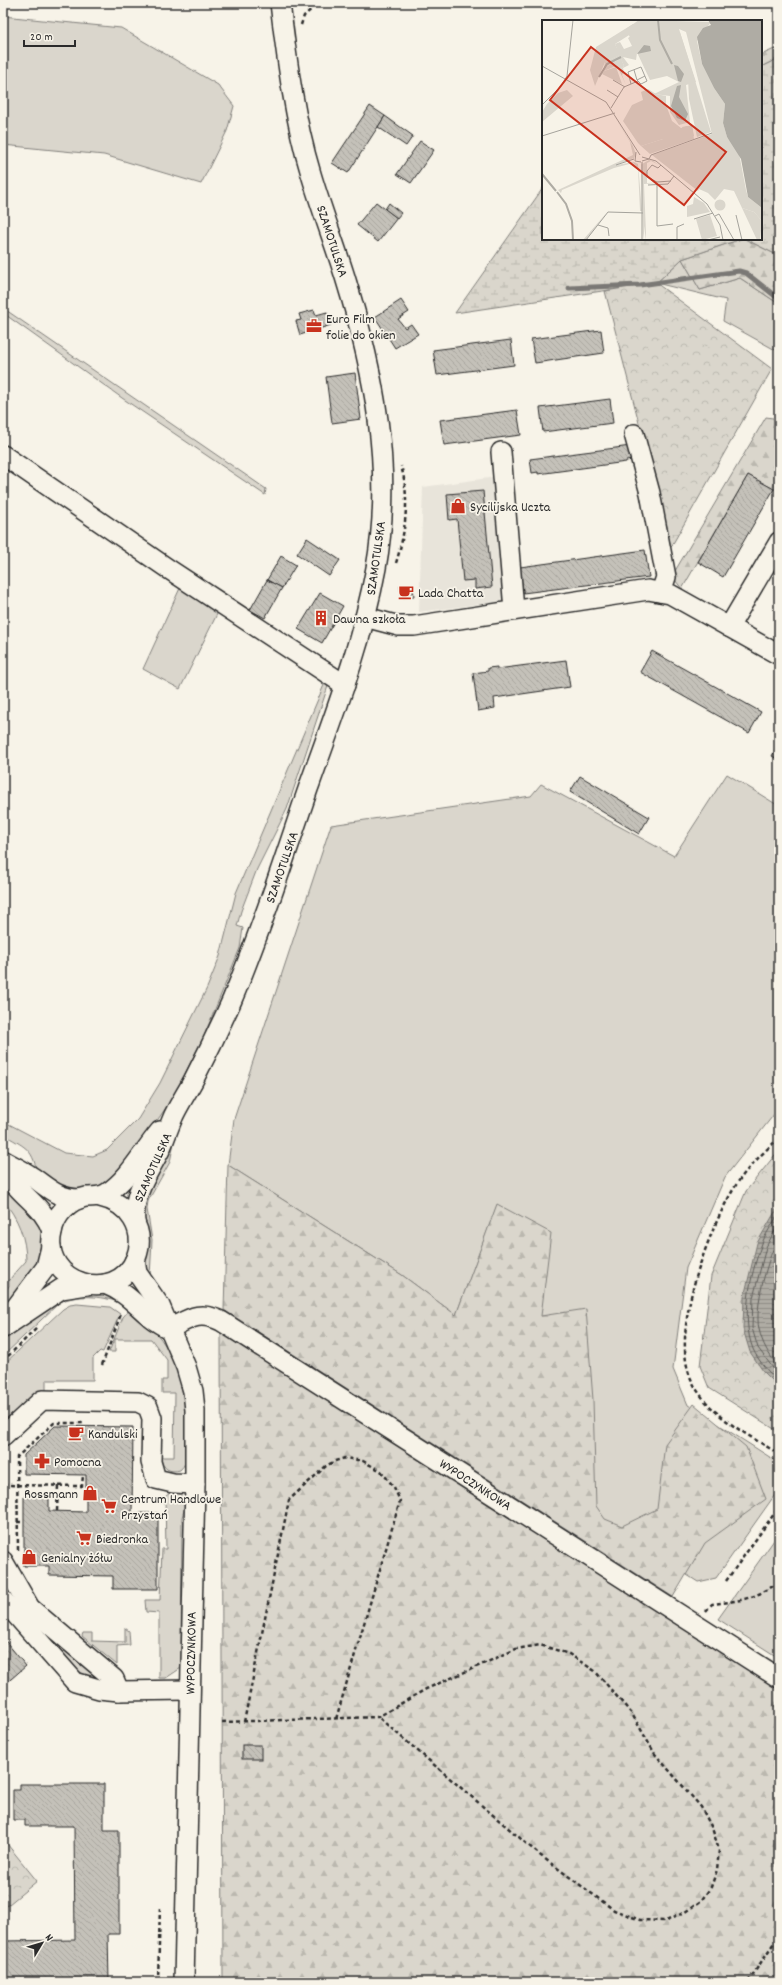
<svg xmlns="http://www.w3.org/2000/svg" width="782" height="1985" font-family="Dekko,sans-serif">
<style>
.built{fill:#e8e4da}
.green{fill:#dad6cc;stroke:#82807c}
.forest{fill:url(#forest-firs);stroke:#82807c}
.wetland{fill:url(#wetland-marsh);stroke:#82807c}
.park{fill:url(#park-crowns);stroke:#82807c}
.water{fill:url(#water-rules);stroke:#7a7874}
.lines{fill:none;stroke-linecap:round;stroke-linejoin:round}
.shore{stroke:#605f5b;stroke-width:1}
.stream{stroke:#7a7874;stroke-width:5}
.building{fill:url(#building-back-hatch);stroke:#2b2b2b}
.minor-casing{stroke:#2b2b2b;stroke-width:22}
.path{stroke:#2b2b2b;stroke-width:2.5;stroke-dasharray:4 3;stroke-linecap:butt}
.minor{stroke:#f7f3e8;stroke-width:19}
.labels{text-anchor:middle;stroke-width:3.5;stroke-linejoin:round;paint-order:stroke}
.street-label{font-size:14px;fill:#2b2b2b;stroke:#f7f3e8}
.poi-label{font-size:14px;fill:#2b2b2b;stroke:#f7f3e8;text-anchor:start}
.inset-river{fill:none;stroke:#afaca4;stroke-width:2}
.inset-road{fill:none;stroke:#a5a39c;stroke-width:1}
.view{fill:#c8321e;fill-opacity:0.15;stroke:#c8321e;stroke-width:2}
.inset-edge{fill:none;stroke:#2b2b2b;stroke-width:2}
</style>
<defs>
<pattern id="forest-firs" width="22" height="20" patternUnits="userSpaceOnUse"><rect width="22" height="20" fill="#dad6cc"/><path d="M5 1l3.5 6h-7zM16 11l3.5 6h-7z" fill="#bbb8af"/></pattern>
<pattern id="wetland-marsh" width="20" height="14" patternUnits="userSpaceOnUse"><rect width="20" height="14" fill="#dad6cc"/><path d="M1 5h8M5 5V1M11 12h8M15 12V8" fill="none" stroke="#bbb8af"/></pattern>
<pattern id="park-crowns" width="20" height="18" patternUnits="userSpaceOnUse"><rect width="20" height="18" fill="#dad6cc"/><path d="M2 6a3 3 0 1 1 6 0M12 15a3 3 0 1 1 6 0" fill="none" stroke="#bbb8af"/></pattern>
<pattern id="water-rules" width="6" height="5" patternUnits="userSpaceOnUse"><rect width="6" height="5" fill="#afaca4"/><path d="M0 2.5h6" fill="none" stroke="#8f8c86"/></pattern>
<pattern id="building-back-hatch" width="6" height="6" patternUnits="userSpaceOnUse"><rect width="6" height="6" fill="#c4c1b9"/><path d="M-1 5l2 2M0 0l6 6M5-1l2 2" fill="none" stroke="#a9a69f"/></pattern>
</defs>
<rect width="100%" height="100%" fill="#f7f3e8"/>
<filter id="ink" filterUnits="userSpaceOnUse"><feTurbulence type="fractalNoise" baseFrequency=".025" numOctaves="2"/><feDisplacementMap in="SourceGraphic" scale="8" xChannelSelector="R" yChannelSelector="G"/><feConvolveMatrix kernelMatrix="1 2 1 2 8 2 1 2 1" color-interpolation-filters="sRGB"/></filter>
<g filter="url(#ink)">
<path class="built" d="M496 477 507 601 419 612 423 487Z"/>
<g class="green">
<path d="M3 16 121 28 218 85 234 106 227 131 201 184 104 155 3 145Z"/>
<path d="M682 259 700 290 740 278 779 304V352L723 321 726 300 656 283Z"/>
<path d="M3 308 266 489 265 495 122 398 3 313Z"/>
<path d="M181 586 219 610 180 689 143 669Z"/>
<path d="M306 667 330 680 287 809 257 869 241 911 237 926 243 928 240 948 204 1036 172 1099 120 1174 100 1189 65 1190 37 1172C32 1147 24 1147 3 1134V1121L64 1153 93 1156 107 1150 138 1119 160 1083 207 988 220 956 236 893 324 685Z"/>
<path d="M727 774 779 806V1108L725 1177 686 1268 673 1369 688 1405 779 1463V1489L716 1578 698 1582 485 1447 497 1205 456 1315 402 1275 228 1165 234 1119 331 825 531 796 541 784 674 856Z"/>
<path d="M176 1133 170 1162 148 1201 147 1209 152 1240 150 1277 146 1273 144 1264 142 1201Z"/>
<path d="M3 1179 43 1226 42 1255 30 1279 3 1308V1294L9 1286V1280L26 1261C26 1238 18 1218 3 1200Z"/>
<path d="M70 1292H106L119 1302C100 1296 78 1294 60 1302L3 1356V1341L26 1321Z"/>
<path d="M77 1304 110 1307 120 1314 103 1352 100 1351 93 1358V1380H46V1393L3 1424V1365L63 1309 70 1305Z"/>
<path d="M132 1307C140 1316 149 1325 157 1334 180 1362 186 1401 187 1436 187 1448 190 1461 180 1470 170 1473 162 1469 161 1457H174L175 1393H162V1380H167V1360L151 1339H115V1352H109L123 1317Z"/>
<path d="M171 1492 179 1493 186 1504 182 1517 181 1668 166 1678H159V1613L146 1612 145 1600H160L162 1549H166L165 1497Z"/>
<path d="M779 1533V1658L718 1619Z"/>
<path d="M5 1580 99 1678 97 1680C92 1678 85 1675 80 1672 56 1658 23 1613 3 1590V1582Z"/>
<path d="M125 1628 129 1631 130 1645 117 1646V1665L82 1636 83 1633H92V1641L125 1642Z"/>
</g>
<g class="forest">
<path d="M779 47V58L761 67V55Z"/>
<path d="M741 239H745L779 256V304L740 278 700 290 682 259Z"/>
<path d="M766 417 779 419V488L774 489 748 475 682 589 672 576Z"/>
<path d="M228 1165 402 1275 456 1315 497 1204 551 1233 541 1316 586 1309 593 1400 596 1506 605 1519 622 1526 657 1509 665 1444 694 1404 746 1447 766 1499 705 1543 673 1597 224 1310Z"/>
<path d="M221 1333 779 1688V1982H223Z"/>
</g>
<g class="wetland">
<path d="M779 58V256L745 239H761V67Z"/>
<path d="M543 188V239H741L682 259 656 283 455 313Z"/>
</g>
<g class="park">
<path d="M656 283 772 369 671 547 605 291Z"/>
<path d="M779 1150V1432L709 1388 700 1366 711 1276 746 1191Z"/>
<path d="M3 1839 37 1881 3 1909Z"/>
</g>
<path class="water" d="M779 1205V1387L763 1371 750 1352 743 1329 744 1297 757 1243Z"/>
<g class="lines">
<g class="shore">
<path d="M779 1213C773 1224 765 1234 761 1246 750 1276 741 1318 753 1349 758 1361 770 1373 779 1383"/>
<path d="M779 1223 766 1247 753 1298 752 1328 758 1348 779 1376"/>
<path d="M779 1236C768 1256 754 1306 759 1329 762 1343 769 1356 779 1367"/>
</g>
<path class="stream" d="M569 288 640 285 739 271 746 273 779 299"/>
</g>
<g class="building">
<path d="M370 106 385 116 348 173 332 163Z"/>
<path d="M385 116 413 136 406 146 378 127Z"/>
<path d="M420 141 434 150 411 183 397 174Z"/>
<path d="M376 202 397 218 378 242 357 225Z"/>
<path d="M389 203 401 213 397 218 385 209Z"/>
<path d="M401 300 409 312 398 319 405 328 411 324 418 334 395 348 375 317Z"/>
<path d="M314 310 316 315 327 312 331 325 300 335 296 321 301 320 299 314Z"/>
<path d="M601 330 604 353 535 363 531 339Z"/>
<path d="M511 340 514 365 437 375 433 350Z"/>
<path d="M355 373 361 419 332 423 326 377Z"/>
<path d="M610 399 613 423 543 432 540 408Z"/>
<path d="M517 410 521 435 444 445 440 420Z"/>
<path d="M631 446 633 460 626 461V462L538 474V472L532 473 530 459Z"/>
<path d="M748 475 774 489 723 577 698 562Z"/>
<path d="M483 491 492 587 475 589V580L463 581 457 519 449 520 447 494Z"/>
<path d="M307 538 340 560 329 576 297 554Z"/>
<path d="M645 550 649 577 523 593 520 567Z"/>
<path d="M281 556 296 565 282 588 267 580Z"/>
<path d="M267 580 282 588 265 618 250 610Z"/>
<path d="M413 584 414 597 401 598 400 585Z"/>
<path d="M320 593 343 606 322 643 298 629Z"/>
<path d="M652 651 761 712 749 733 640 672Z"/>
<path d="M566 660 570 687 494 698 495 708 478 711 473 673 488 671V668L497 667V669Z"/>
<path d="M779 744V760L772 756Z"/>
<path d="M580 776 649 817 639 834 570 792Z"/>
<path d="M55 1426 133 1427 132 1513H158V1589H113V1576L49 1575V1566H24V1496H49V1511L86 1512V1475L24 1474V1455Z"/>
<path d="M3 1638 26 1666 3 1686Z"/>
<rect x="242" y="1745" width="19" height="14"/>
<path d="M20 1784H104V1830H119V1934H108L109 1982H3V1941L75 1940 74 1826H25V1820H13V1790H20Z"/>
</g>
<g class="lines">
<defs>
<g id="minor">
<path d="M634 434 650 493 666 577 661 592"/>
<path d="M501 452 514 610"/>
<path d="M3 455 167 568 345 685"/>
<path d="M365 617 399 626H414L648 590 670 594 779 655"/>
<path d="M729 627 779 542"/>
<path d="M3 1160C11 1165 20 1169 28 1174 47 1186 55 1198 79 1199"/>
<path d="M3 1169C8 1176 13 1183 19 1189 32 1203 46 1212 52 1231"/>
<path d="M100 1197C128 1203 147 1229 136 1258 116 1307 40 1283 52 1232 55 1215 69 1200 86 1197 94 1196 100 1198 107 1193 129 1179 143 1151 160 1131"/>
<path d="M135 1222C132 1194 148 1174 160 1150 165 1139 169 1126 174 1115 180 1103 187 1092 193 1081 207 1054 220 1027 232 1000 261 931 284 859 308 789 334 716 362 644 376 568 394 469 374 371 345 277 334 242 321 208 311 174 294 118 287 60 280 3"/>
<path d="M135 1260 137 1273 160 1306 186 1367 193 1391 195 1410V1484L184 1982"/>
<path d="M105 1284C125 1292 133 1302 148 1315 154 1321 162 1325 169 1329"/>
<path d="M4 1323 46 1267 51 1247"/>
<path d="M3 1328 61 1289 87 1285"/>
<path d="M169 1329C189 1319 198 1310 221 1321L779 1678"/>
<path d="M3 1436 42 1400 138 1402 148 1407 152 1418 151 1462 156 1479 173 1483 195 1484"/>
<path d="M3 1561 30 1608 114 1679 119 1691"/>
<path d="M3 1600 75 1682 99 1689 119 1691 189 1690"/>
</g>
</defs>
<use href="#minor" class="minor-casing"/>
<g class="path">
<path d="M301 25 304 16 316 5V3"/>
<path d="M396 563C406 531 410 497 401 466"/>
<path d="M779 1138C765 1151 749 1166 738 1182 710 1224 668 1333 692 1381 709 1416 747 1434 779 1454"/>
<path d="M3 1361 37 1328"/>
<path d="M102 1365 121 1314"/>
<path d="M3 1485 82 1486 83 1475"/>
<path d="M57 1511 58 1485"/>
<path d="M17 1522H24"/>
<path d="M18 1550 17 1457 54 1423H84"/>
<path d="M726 1581 779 1507"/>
<path d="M706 1611 712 1604C740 1601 755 1599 779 1582"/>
<path d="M222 1722 378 1717 426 1689 474 1668 516 1649 540 1645 569 1654 595 1671 632 1714 655 1754 701 1807 712 1828 719 1850 717 1870 711 1887 701 1901 685 1912 666 1921 640 1920 614 1910 541 1856 378 1717"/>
<path d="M244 1722 289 1500 326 1466 335 1461 345 1458 363 1461 381 1471 394 1487 400 1501 336 1719"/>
<path d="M158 1982 160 1905"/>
<path d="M748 1982 779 1935"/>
</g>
<use href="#minor" class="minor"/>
</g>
</g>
<defs>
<symbol id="office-bare" viewBox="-9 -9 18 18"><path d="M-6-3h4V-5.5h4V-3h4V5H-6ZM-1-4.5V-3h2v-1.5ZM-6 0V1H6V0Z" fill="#c8321e" stroke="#f7f3e8" stroke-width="2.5" paint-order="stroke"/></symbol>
<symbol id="shop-bare" viewBox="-9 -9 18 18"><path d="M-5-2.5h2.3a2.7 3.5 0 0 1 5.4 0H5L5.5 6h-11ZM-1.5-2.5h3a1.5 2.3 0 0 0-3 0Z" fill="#c8321e" stroke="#f7f3e8" stroke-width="2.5" paint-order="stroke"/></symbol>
<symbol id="cafe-bare" viewBox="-9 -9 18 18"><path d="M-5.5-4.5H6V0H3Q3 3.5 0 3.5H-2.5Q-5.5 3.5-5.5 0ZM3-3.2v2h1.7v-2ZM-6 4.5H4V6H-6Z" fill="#c8321e" stroke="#f7f3e8" stroke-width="2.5" paint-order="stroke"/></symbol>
<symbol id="building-bare" viewBox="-9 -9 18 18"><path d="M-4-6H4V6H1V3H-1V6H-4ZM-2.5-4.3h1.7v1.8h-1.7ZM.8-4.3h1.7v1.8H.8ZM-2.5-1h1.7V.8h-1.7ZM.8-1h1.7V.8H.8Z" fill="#c8321e" stroke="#f7f3e8" stroke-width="2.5" paint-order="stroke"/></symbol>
<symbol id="pharmacy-bare" viewBox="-9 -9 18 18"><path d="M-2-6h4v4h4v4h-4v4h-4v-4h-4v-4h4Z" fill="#c8321e" stroke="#f7f3e8" stroke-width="2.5" paint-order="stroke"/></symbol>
<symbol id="supermarket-bare" viewBox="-9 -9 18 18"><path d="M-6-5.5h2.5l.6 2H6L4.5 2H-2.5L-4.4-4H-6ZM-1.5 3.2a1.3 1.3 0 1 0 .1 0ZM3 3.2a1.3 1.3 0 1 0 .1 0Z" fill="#c8321e" stroke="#f7f3e8" stroke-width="2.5" paint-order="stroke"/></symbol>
</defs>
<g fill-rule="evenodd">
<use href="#office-bare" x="303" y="315" width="22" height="22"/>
<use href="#shop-bare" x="447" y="495" width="22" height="22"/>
<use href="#cafe-bare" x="395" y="581" width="22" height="22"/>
<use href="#building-bare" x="310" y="607" width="22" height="22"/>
<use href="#cafe-bare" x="65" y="1422" width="22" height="22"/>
<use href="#pharmacy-bare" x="31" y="1450" width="22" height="22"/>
<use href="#shop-bare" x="79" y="1482" width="22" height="22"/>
<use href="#supermarket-bare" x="98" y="1495" width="22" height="22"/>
<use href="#supermarket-bare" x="73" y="1527" width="22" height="22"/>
<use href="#shop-bare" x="18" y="1546" width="22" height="22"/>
</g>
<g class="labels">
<g class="street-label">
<text transform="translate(333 241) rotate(72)" y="5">SZAMOTULSKA</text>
<text transform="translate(375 558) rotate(-82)" y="5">SZAMOTULSKA</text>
<text transform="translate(281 867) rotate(-71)" y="5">SZAMOTULSKA</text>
<text transform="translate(152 1167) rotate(-66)" y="5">SZAMOTULSKA</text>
<text transform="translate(476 1484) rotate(33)" y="5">WYPOCZYNKOWA</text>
<text transform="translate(190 1653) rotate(-89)" y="5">WYPOCZYNKOWA</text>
</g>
<g class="poi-label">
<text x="326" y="323">Euro Film<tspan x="326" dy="16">folie do okien</tspan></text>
<text x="470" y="511">Sycilijska Uczta</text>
<text x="418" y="597">Lada Chatta</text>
<text x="333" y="623">Dawna szkoła</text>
<text x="88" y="1438">Kandulski</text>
<text x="54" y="1466">Pomocna</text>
<text x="78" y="1498" text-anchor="end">Rossmann</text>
<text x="121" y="1503">Centrum Handlowe<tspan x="121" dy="16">Przystań</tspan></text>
<text x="96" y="1543">Biedronka</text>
<text x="41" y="1562">Genialny żółw</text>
</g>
</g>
<g transform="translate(542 20)">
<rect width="220" height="220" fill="#f7f3e8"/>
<path d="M137 9 169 112 155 117 147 79 146 59ZM79 38 82 46 77 50 74 46 62 51V48ZM106 69 114 74 124 76V85L130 101 139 108 150 105 152 116 131 124 121 119 99 126 96 123 81 101 90 85 101 80 99 72ZM25 70 31 76 0 102V92L5 84 16 73ZM71 94 91 126 94 134 92 138 74 145 92 142 96 144 100 191 67 190 44 220H41L67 190 98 191 96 148 91 143 72 148 20 170 19 173 16 170 91 135 88 122ZM102 140 100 144 107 140 111 141 117 145 109 141 105 143V163L127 162 102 164 104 213 103 220V206L101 220 99 145ZM200 188 212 192 220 201 218 220H215ZM168 195 175 216 160 220 154 199Z" fill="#dad6cc"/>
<path d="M97 0 169 2 155 21 160 44 172 68 183 84 181 103 185 117 197 133 204 170 206 177 220 188V201L212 192 200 188 192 171 182 169 173 180 166 173 157 169 156 171 110 135 170 114 144 12 137 9 95 33 94 40 81 37 87 45 81 48 82 52 80 55 84 65 77 50 82 46 79 39 73 41 74 45 70 43 62 48 63 42 77 35 73 24 78 22 82 29 90 26 86 18 95 12ZM145 106 150 107 152 119 108 134 99 126 121 119 116 110 120 108 125 113 128 110 143 119 145 115 140 107ZM172.5 185a5.5 5.5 0 1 1 11 0a5.5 5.5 0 1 1-11 0Z" fill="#dad6cc"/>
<path d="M91 4 92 12 73 24 78 35 63 42 53 66 48 50 54 27Z" fill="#dad6cc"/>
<path d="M97 0H134L154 62 144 65 148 102 137 105 128 92V76L112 74 137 62 125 56 108 60 84 9ZM74 47 80 64 60 54 62 51ZM152 177 162 183 168 192 145 197V186L151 184Z" fill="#dad6cc"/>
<path d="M166 0H220V188L206 177 199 139 185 117 181 103 183 84 172 68 160 44 155 17 161 8 169 5ZM102 25 108 26 109 31 95 34ZM132 45 136 46 142 54 139 62 136 61ZM139 65 137 77 146 94 143 101 135 98 129 86 135 66Z" fill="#afaca4"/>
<path class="inset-river" d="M116 0 118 20 130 44M57 57 65 44 79 37M0 154 14 171M15 172 24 184 30 201 31 220"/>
<path class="inset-road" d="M0 46 64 82 98 135M92 50 95 60 103 56M71 60 83 67M89 64 86 52 99 47 105 61 99 64 95 60M65 70 76 77M0 85 19 66 25 56 31 0M69 88 82 67 96 61M0 116 73 93M94 132 93 141 99 142M100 137 114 141 165 184 178 205 181 220M100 141 107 139 109 135 170 113M100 142V220M74 145 92 139M119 145 116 148 110 145 105 151V157L115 162 129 161M115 164V206L131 204M106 165 126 164 132 156M194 195 200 220M173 196 177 194 192 220M152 199 171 193M56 205 66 208 67 216M44 220 66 192 101 193M135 220V207L142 204M166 220 178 217"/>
<path class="view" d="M49 27 184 132 142 185 8 80Z"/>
<rect width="220" height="220" class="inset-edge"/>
</g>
<rect width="782" height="1985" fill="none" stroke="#f7f3e8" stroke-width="16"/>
<rect x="8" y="8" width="766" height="1969" fill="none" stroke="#2b2b2b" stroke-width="1.5" filter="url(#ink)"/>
<g transform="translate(42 1943) rotate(52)" stroke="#f7f3e8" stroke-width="3" paint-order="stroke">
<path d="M0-3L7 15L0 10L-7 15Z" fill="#2b2b2b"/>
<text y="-6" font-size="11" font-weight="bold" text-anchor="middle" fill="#2b2b2b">N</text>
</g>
<path d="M24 40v6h51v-6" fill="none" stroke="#2b2b2b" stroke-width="2"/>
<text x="30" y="40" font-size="12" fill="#2b2b2b" stroke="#f7f3e8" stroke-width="3" paint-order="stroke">20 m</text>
</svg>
